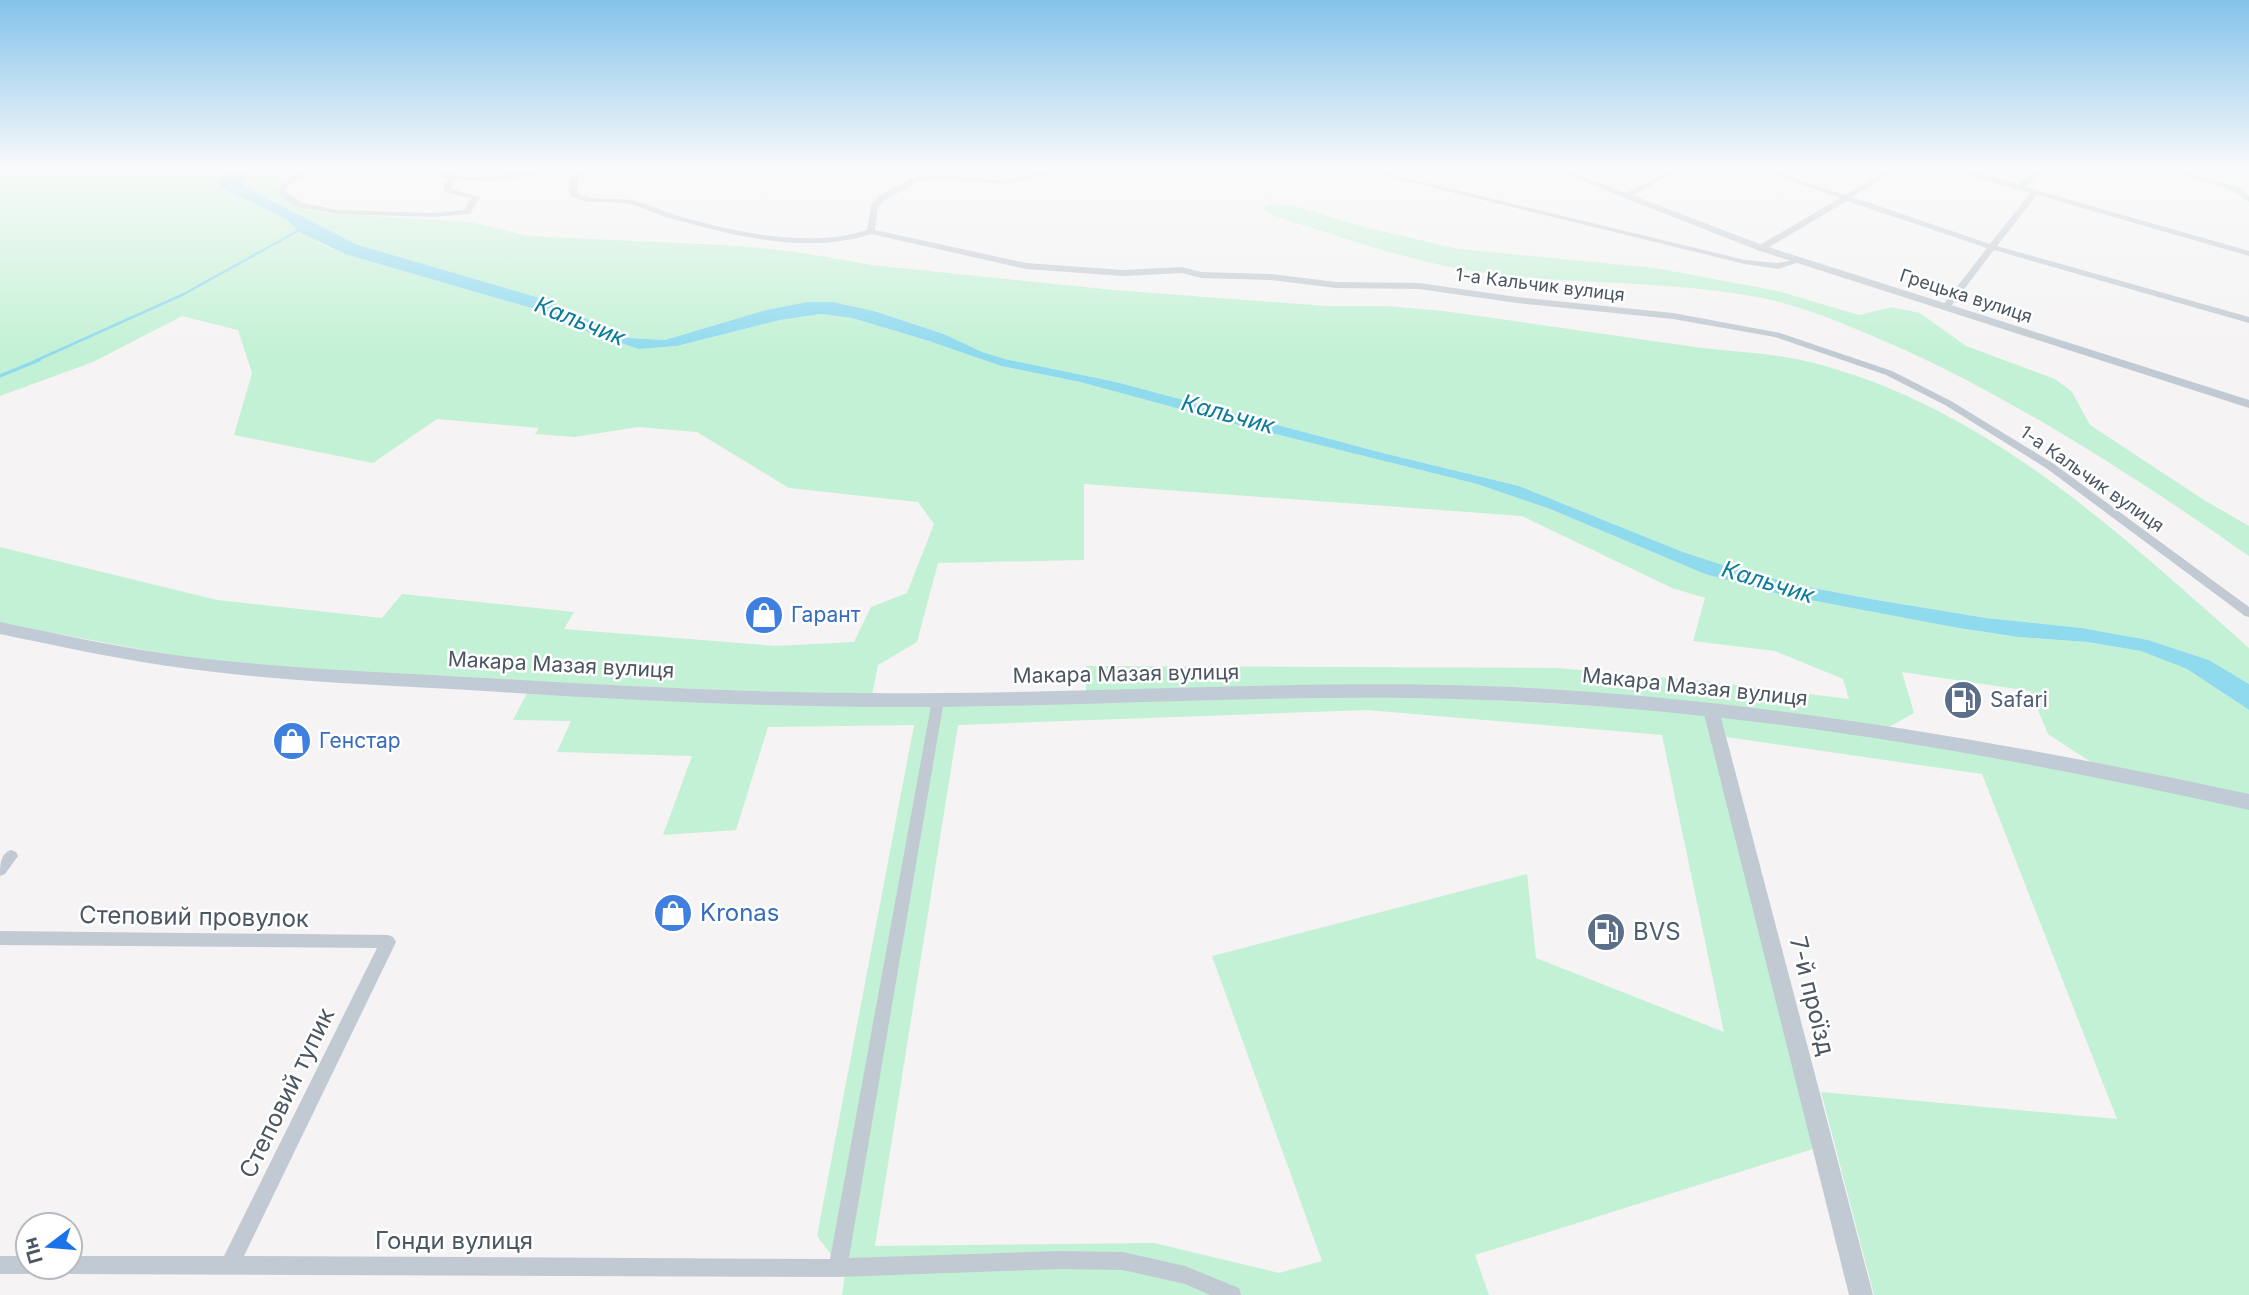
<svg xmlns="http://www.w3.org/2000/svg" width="2249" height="1295" font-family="Inter,sans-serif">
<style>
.green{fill:#c3f1d5;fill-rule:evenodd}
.water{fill:#90daee}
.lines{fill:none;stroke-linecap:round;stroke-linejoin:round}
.stream-far1{stroke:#90daee;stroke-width:2.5}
.stream{stroke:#90daee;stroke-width:3.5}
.minor{fill:#c1cad2;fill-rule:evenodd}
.tertiary{fill:#c1cad2;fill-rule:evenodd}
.secondary{fill:#c1cbd6;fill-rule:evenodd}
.labels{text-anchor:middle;stroke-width:5;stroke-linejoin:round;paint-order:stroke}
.far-street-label{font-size:18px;fill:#4a5661;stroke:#fff}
.shop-label{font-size:21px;fill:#366cbe;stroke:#fff;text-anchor:start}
.street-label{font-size:21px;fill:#4a5661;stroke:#fff}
.service-label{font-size:21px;fill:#4e5e75;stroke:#fff;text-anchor:start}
.water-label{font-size:23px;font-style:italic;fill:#0c7c9b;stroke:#fff}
.near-shop-label{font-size:24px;fill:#366cbe;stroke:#fff;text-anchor:start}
.near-street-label{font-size:24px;fill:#4a5661;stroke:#fff}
.near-service-label{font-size:24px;fill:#4e5e75;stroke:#fff;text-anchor:start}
</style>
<rect width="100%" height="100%" fill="#f5f3f3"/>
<g class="green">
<path d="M0 170H222L221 187 288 220 321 244 345 254 538 310 590 333 639 349 677 346 780 320 821 314 852 318 929 341 1001 366 1080 382 1239 425 1477 484 1550 509 1705 574 1959 628 2018 637 2087 642 2141 651 2187 669 2249 710V797L2091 762 2048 734 2030 691 1902 672 1914 713 1887 728 1589 695 1086 693V666L1558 668 1704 681 1849 699 1843 679 1775 651 1693 641 1705 598 1672 588 1522 516 1084 484V560L938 563 917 642 878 665 872 695 555 684 290 668 193 659 0 623V547L217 600 382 618 402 594 574 612 564 629 775 646 854 642 871 607 907 593 934 524 918 502 789 488 697 432 638 427 575 437 535 434 539 428 437 419 373 463 234 435 252 373 238 330 182 316 93 362 0 396Z"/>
<path d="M247 170H309L281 186C293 208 300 209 325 213L470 222 529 236 742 246 797 252 872 265 1113 290 1327 306H1386L1444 311C1528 323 1611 335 1695 347 1733 352 1774 353 1810 362 1985 406 2118 532 2249 648V684L2209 660 2148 640 2082 628 1986 618 1871 599 1798 585 1729 567 1683 552 1519 486 1383 453 1116 382 1005 359 982 352 944 334 874 311 833 302H807L766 310 665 340 629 338 543 299 355 244 244 186Z"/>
<path d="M1269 204 1291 205 1368 228 1459 249 1655 268 1778 291 1859 315 1892 307 1920 313 1966 346 2055 379 2072 392 2090 425 2204 500 2249 526V556C2138 479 2028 407 1905 350 1859 330 1811 308 1762 298 1667 279 1568 286 1472 271 1405 260 1339 236 1274 216L1263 208Z"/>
<path d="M528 691 799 701 1384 694 1704 712 1813 1149 1475 1255 1489 1295H842L845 1273 817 1236 914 725 768 727 736 830 663 835 692 756 557 752 571 721 513 720ZM1367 710 1662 735 1724 1032 1536 958 1527 874 1212 956 1322 1261 1279 1273 1154 1243 875 1246 958 725Z"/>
<path d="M1720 715 1906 739 2249 806V1295H1874L1821 1092 2117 1119 1982 774 1726 737Z"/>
</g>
<path class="water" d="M222 170H247L244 186 355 244 543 299 629 338 665 340 766 310 807 302H833L874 311 944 334 982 352 1005 359 1116 382 1383 453 1519 486 1683 552 1729 567 1798 585 1871 599 1986 618 2082 628 2148 640 2209 660 2249 684V710L2187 669 2141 651 2087 642 2018 637 1959 628 1779 594 1705 574 1550 509 1477 484 1239 425 1080 382 1001 366 929 341 852 318 821 314 780 320 677 346 639 349 590 333 538 310 345 254 299 232 288 220 220 187Z"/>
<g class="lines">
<path class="stream-far1" d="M35 361 184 294 301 229"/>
<path class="stream" d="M0 376 39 360"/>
<g class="minor">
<path d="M307 170H316L288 186 286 191 302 203 339 210 433 213 464 210 471 198 444 192V184L448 179 441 177 430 170C443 170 456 177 473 177 503 178 532 168 562 170L558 172 493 181 455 180 451 189 480 197 470 214 433 217 339 214 297 207 281 197 278 191 282 183Z"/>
<path d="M578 170H586L577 181V193C595 202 612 197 630 200 645 202 661 211 676 215 733 232 809 249 867 230L871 205 879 196 912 178 939 175 1004 180 1055 170H1067L1064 172 1004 184 939 179 917 182 885 200 878 207 875 230 1026 263 1123 270 1182 267 1201 272 1271 274 1336 282 1419 283 1517 297 1673 313 1780 333 1892 371 1951 401 2054 464 2249 607V617L2245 616 2046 468 1945 405 1886 375 1775 337 1673 319 1517 303 1419 289 1336 288 1271 280 1201 278 1182 273 1123 276 1026 269 871 234C808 255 733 236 670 218 656 215 643 207 629 204 609 200 591 206 571 196 566 185 570 177 578 170Z"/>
<path d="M1361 170H1373L1745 260 1778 263 1799 259 1803 261 1778 269 1745 264Z"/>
<path d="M1671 170H1680L1627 198 1620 196Z"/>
<path d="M1761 170H1770L1845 195 1888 170H1896L1852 197 1990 244 2030 193 1957 172V170H1967L2018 184 2039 170H2046L2025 187 2249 251V256L2037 195 1997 246 2249 317V323L1994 250 1948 310H1942V306L1987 248 1847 201 1764 250H1758V246L1840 198Z"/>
<path d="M2168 170H2179L2239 187 2249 196V202L2233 191Z"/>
<path d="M938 695 943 697 944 700 849 1258 1060 1251 1123 1252 1185 1266 1239 1288 1241 1295H1210L1185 1284 1123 1270 1060 1269 838 1277 70 1274 63 1272 62 1267H70V1256H224L377 948 0 945V931L388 935 393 937 396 942 244 1256 830 1259 932 700 933 697Z"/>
<path d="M11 850 16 852 18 856 5 874 0 876C0 865 0 854 11 850Z"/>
<path d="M0 1256H28V1267H36L35 1272 28 1274H0Z"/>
</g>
<g class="tertiary">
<path d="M1554 170H1566L1765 246 2249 400V408L1757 250Z"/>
<path d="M1711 704 1717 706 1719 710 1873 1295H1849L1703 710 1705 706Z"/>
</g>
<path class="secondary" d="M0 622C63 635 126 649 190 657 288 669 386 672 485 678 636 687 788 695 939 693 1121 692 1303 680 1485 686 1743 696 1997 740 2249 794V810C1997 754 1743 709 1485 700 1303 693 1121 705 939 707 788 708 636 701 485 691 386 685 288 682 190 669 126 661 63 647 0 634Z"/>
</g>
<linearGradient id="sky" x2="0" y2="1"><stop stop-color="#85c3ea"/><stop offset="0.48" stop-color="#fafafa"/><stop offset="1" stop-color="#fafafa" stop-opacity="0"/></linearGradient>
<rect width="2249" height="351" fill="url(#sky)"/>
<defs>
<symbol id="shop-disc" viewBox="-11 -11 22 22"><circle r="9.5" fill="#3f7fe0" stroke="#fff"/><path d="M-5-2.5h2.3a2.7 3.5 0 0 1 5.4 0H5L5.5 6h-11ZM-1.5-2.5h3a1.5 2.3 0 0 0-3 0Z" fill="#fff"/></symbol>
<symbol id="fuel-disc" viewBox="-11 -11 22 22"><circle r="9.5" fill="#5c6f8a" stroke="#fff"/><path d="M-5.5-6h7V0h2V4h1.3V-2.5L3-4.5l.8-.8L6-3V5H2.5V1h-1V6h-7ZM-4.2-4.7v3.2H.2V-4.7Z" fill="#fff"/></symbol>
</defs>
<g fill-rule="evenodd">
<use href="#shop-disc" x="742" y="593" width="44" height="44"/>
<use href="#fuel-disc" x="1941" y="678" width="44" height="44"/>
<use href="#shop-disc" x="270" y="719" width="44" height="44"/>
<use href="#shop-disc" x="651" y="891" width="44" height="44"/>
<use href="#fuel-disc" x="1584" y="910" width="44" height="44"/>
</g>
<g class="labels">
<g class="far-street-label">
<text transform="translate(1540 285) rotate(7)" y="6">1-а Кальчик вулиця</text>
<text transform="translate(1966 296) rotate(18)" y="6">Грецька вулиця</text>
<text transform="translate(2092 479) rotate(35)" y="6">1-а Кальчик вулиця</text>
</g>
<g class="shop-label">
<text x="791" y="622">Гарант</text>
<text x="319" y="748">Генстар</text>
</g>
<g class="street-label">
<text transform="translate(561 665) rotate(3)" y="7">Макара Мазая вулиця</text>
<text transform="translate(1126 674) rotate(-1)" y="7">Макара Мазая вулиця</text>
<text transform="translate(1695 687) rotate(6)" y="7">Макара Мазая вулиця</text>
</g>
<g class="service-label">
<text x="1990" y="707">Safari</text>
</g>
<g class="water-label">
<text transform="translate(580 321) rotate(22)" y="8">Кальчик</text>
<text transform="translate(1228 414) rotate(15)" y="8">Кальчик</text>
<text transform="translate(1768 582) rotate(17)" y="8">Кальчик</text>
</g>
<g class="near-shop-label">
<text x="700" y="921">Kronas</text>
</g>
<g class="near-street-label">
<text transform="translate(194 917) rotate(1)" y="8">Степовий провулок</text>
<text transform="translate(1812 996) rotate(76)" y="8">7-й проїзд</text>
<text transform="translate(287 1093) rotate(-64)" y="8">Степовий тупик</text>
<text x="454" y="1249">Гонди вулиця</text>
</g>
<g class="near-service-label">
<text x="1633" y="940">BVS</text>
</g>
</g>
<g transform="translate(49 1246) rotate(254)"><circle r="33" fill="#ffffff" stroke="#b7bbc0" stroke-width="2"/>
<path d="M0-5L12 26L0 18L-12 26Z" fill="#1a73e8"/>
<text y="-10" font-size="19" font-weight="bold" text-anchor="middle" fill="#4a5661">Пн</text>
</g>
</svg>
